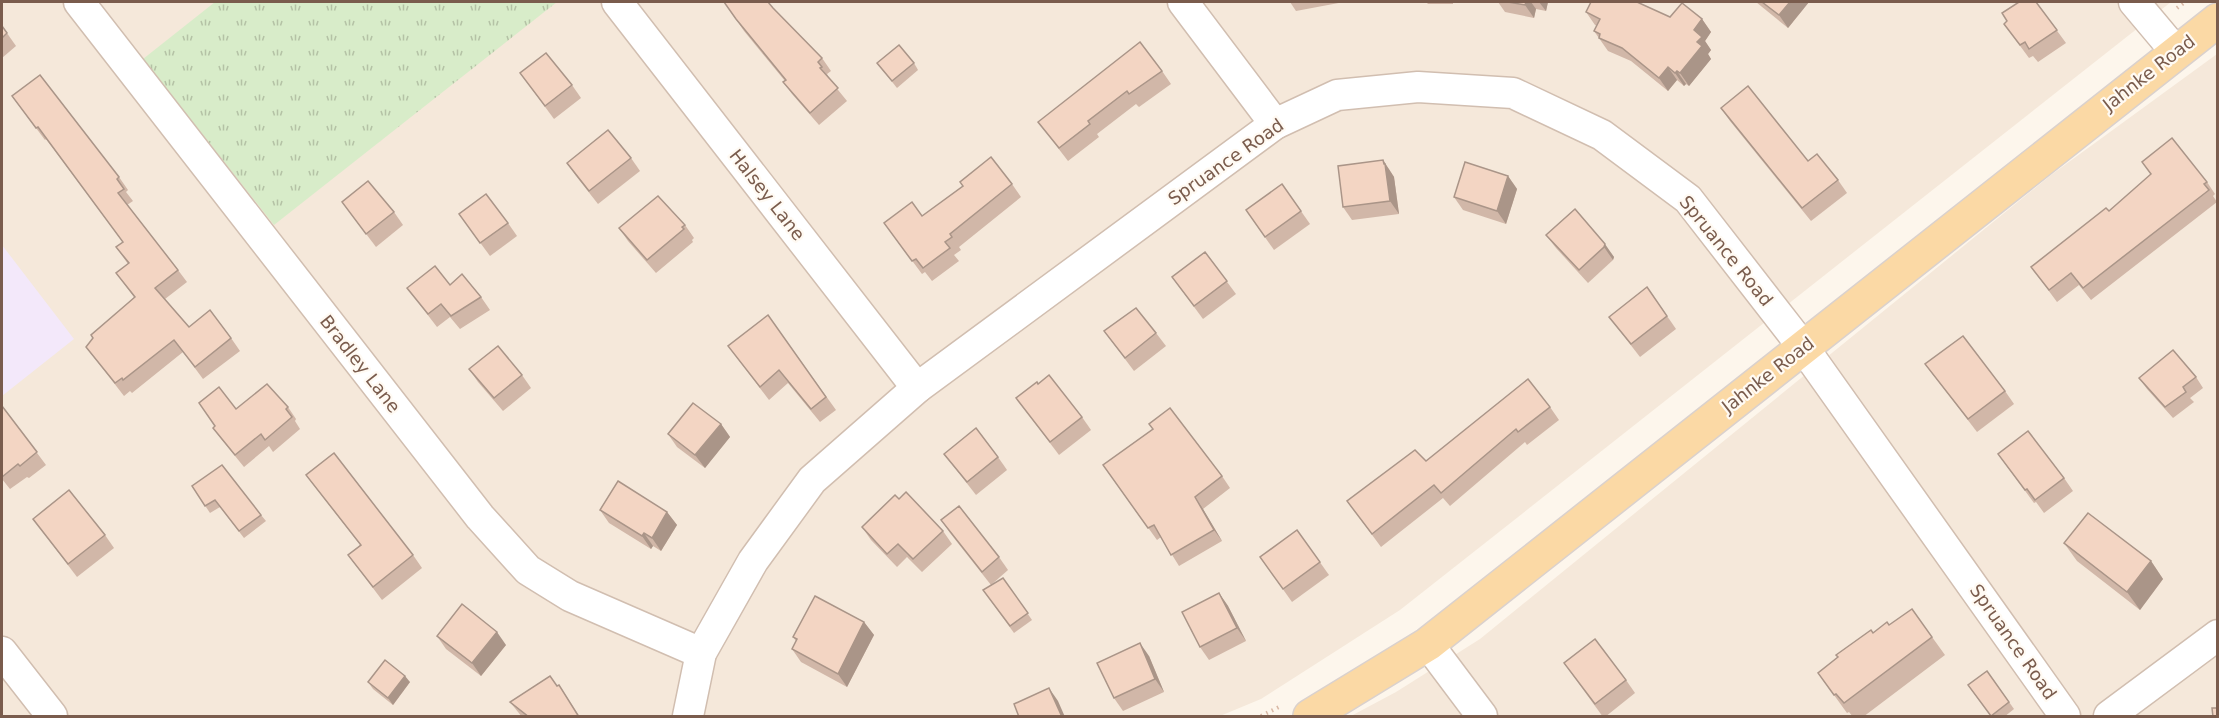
<svg xmlns="http://www.w3.org/2000/svg" width="2219" height="718" font-family="'DejaVu Sans',sans-serif">
<style>
.residential{fill:#f5e8da}
.education{fill:#f3e8fa}
.grass{fill:url(#grass-tufts)}
.lines{fill:none;stroke-linecap:round;stroke-linejoin:round}
.minor-casing{stroke:#d1beb0;stroke-width:33}
.major-casing{stroke:#dad1cd;stroke-width:36}
.path{stroke:#d9b8a5;stroke-width:4;stroke-dasharray:1.5 4.5;stroke-linecap:butt}
.minor{stroke:#fff;stroke-width:30}
.major{stroke:#fbd9a5;stroke-width:33}
.wall{fill:#d1b7a8}
.shaded-wall{fill:#aa9588}
.building{fill:#f3d5c3;stroke:#aa9588;stroke-width:1.5}
.labels{text-anchor:middle;stroke-width:4.5;stroke-linejoin:round;paint-order:stroke}
.street-label{font-size:18px;fill:#7a5c4d;stroke:#fffaf3}
</style>
<defs>
<pattern id="grass-tufts" width="24" height="20" patternUnits="userSpaceOnUse" patternTransform="scale(1.5)"><rect width="24" height="20" fill="#d8ecc9"/><path d="M3 7l-1-3M5 7V3M7 7l1-3M15 17l-1-3M17 17v-4M19 17l1-3" fill="none" stroke="#b4c2a5"/></pattern>
</defs>
<rect width="100%" height="100%" fill="#fdf6ec"/>
<g class="residential">
<path d="M2 2H2171L1400 610 1261 699 1220 716H2Z"/>
<path d="M2217 54V716H1351L1396 692 1480 639 2051 175Z"/>
</g>
<path class="education" d="M2 245 74 339 2 396Z"/>
<path class="grass" d="M215 2H557L274 225 143 59Z"/>
<g class="lines">
<defs>
<g id="minor">
<path d="M79 2 480 517 528 570 570 596 701 653"/>
<path d="M617 2 917 388"/>
<path d="M1183 2 1275 124"/>
<path d="M2134 2 2176 52"/>
<path d="M1428 644 1482 716"/>
<path d="M2 652 52 716"/>
<path d="M688 716 701 653 753 561 812 480 917 388 1275 124 1337 95 1418 87 1513 93 1602 135 1688 199 1803 347 2065 716"/>
<path d="M2109 716 2218 635"/>
</g>
<path id="major" d="M1310 716 1428 644 2218 20"/>
</defs>
<use href="#minor" class="minor-casing"/>
<use href="#major" class="major-casing"/>
<g class="path">
<path d="M2177 8 2185 2"/>
<path d="M1261 716 1279 707"/>
</g>
<use href="#minor" class="minor"/>
<use href="#major" class="major"/>
</g>
<g class="wall">
<path d="M724 2 773 8 822 58 831 71 827 74 830 80 847 101 819 125 792 94 783 82 785 81 744 31Z"/>
<path d="M1290 2H1344L1296 11Z"/>
<path d="M1426 2H1453V4H1428Z"/>
<path d="M1498 2H1548L1546 11 1536 9 1534 18 1505 12Z"/>
<path d="M1756 2H1809L1788 28Z"/>
<path d="M2036 2 2066 43 2038 62 2033 56 2029 58 2004 24Z"/>
<path d="M1586 12 1702 19 1711 32 1705 41 1711 50 1708 54 1711 59 1689 86 1686 84 1684 86 1677 80 1668 91 1631 61 1608 51 1594 31 1597 26 1595 25Z"/>
<path d="M2 26 16 46 2 58Z"/>
<path d="M877 63H914L918 70 897 88Z"/>
<path d="M1162 71 1171 84 1139 107 1136 104 1097 134 1099 137 1068 161 1038 122Z"/>
<path d="M520 73 572 85 581 98 554 119Z"/>
<path d="M12 96 119 177 128 190 126 192 133 201 127 205 178 270 187 282 165 299 189 327 231 338 240 351 203 379 183 352 132 393 130 391 124 396 86 347 134 297 116 273 128 264 116 247 123 242 46 139 45 140Z"/>
<path d="M1721 108 1808 161 1838 180 1847 193 1811 221 1730 121Z"/>
<path d="M631 158 640 171 598 204 576 176 567 163Z"/>
<path d="M1383 160 1394 177 1399 214 1352 220 1343 207Z"/>
<path d="M2142 162 2207 182 2215 194 2213 196 2217 202 2091 300 2079 285 2057 302 2031 267 2109 211 2151 174Z"/>
<path d="M1508 176 1517 189 1506 224 1463 210 1454 197Z"/>
<path d="M1012 184 1021 197 959 247 961 250 954 255 959 261 932 281 925 272 922 274 884 223 922 216Z"/>
<path d="M1282 184 1310 224 1274 250 1246 210Z"/>
<path d="M342 202 394 212 403 225 376 247Z"/>
<path d="M1575 209 1614 257 1613 260 1588 283 1556 248 1546 235Z"/>
<path d="M459 214 508 223 517 236 490 256Z"/>
<path d="M685 225 694 238 692 240 693 242 656 273 628 241 619 228Z"/>
<path d="M1205 252 1236 294 1203 319 1172 277Z"/>
<path d="M450 285 481 297 490 310 460 329 450 317 437 327 407 288Z"/>
<path d="M1647 287 1676 329 1640 357 1609 317Z"/>
<path d="M768 315 836 410 820 422 788 383 769 400 728 346Z"/>
<path d="M1104 331 1156 333 1166 346 1134 371Z"/>
<path d="M1925 364 2005 391 2014 404 1977 432Z"/>
<path d="M469 369 522 375 531 388 503 411 478 382Z"/>
<path d="M2196 377 2203 388 2190 398 2194 402 2173 418 2147 389 2139 378Z"/>
<path d="M1016 398 1082 417 1091 430 1059 455Z"/>
<path d="M2 406 46 465 29 478 27 477 10 489 2 479Z"/>
<path d="M288 407 296 419 295 421 300 429 273 452 269 446 244 467 222 440 213 428 236 409Z"/>
<path d="M1550 407 1559 420 1527 445 1525 442 1450 506 1443 498 1381 547 1347 501 1426 461Z"/>
<path d="M721 424 730 437 705 468 677 447 668 434Z"/>
<path d="M944 454 998 457 1007 470 976 495Z"/>
<path d="M1998 454 2064 478 2073 491 2044 513 2036 502 2034 503Z"/>
<path d="M1103 465 1222 476 1230 488 1203 509 1222 541 1179 566 1161 537 1157 540Z"/>
<path d="M306 475 413 555 422 568 382 600 348 555 360 545Z"/>
<path d="M192 486 261 515 266 521 244 538 220 507 210 513Z"/>
<path d="M899 499 943 531 952 544 922 572 907 557 897 567 871 540 862 527Z"/>
<path d="M600 510 667 512 677 525 661 551 653 546 651 549 609 523Z"/>
<path d="M33 519 105 535 114 548 77 577Z"/>
<path d="M941 520 999 557 1008 570 991 585 950 533Z"/>
<path d="M1297 530 1329 575 1292 602 1260 557Z"/>
<path d="M2064 543 2151 561 2163 579 2140 610 2077 561Z"/>
<path d="M1003 578 1032 620 1014 633 983 590Z"/>
<path d="M1219 593 1228 606 1246 641 1209 660 1200 647Z"/>
<path d="M864 622 874 635 847 687 801 662 792 649 796 641 793 637Z"/>
<path d="M1889 625 1932 637 1945 655 1863 717H1853L1849 712 1847 713 1818 673 1873 633Z"/>
<path d="M437 636 506 645 481 676 446 649Z"/>
<path d="M1149 656 1164 692 1123 711 1114 698Z"/>
<path d="M1564 663 1626 680 1635 693 1605 717H1603Z"/>
<path d="M1987 671 2014 709 2004 717H1991L1968 685Z"/>
<path d="M368 682H410L393 705 373 689Z"/>
<path d="M559 685 580 717H522L510 702Z"/>
</g>
<g class="shaded-wall">
<path d="M1526 2H1531L1536 9 1534 18 1525 5Z"/>
<path d="M1539 2H1548L1546 11Z"/>
<path d="M1790 2H1809L1788 28 1779 15Z"/>
<path d="M1702 19 1711 32 1705 41 1711 50 1708 54 1711 59 1689 86 1680 73 1697 42 1694 30Z"/>
<path d="M1668 67 1677 80 1668 91 1659 78Z"/>
<path d="M1677 71 1686 84 1684 86 1675 73Z"/>
<path d="M1383 160 1394 177 1399 214 1390 201Z"/>
<path d="M1508 176 1517 189 1506 224 1497 211Z"/>
<path d="M1605 244 1614 257 1613 260 1604 247Z"/>
<path d="M721 424 730 437 705 468 695 455Z"/>
<path d="M1195 497 1203 509 1222 541 1214 530Z"/>
<path d="M667 512 677 525 661 551 652 538Z"/>
<path d="M644 533 653 546 651 549 642 536Z"/>
<path d="M2151 561 2163 579 2140 610 2127 592Z"/>
<path d="M1219 593 1228 606 1246 641 1237 628Z"/>
<path d="M864 622 874 635 847 687 838 674Z"/>
<path d="M497 632 506 645 481 676 472 663Z"/>
<path d="M1140 643 1149 656 1164 692 1155 679Z"/>
<path d="M405 676 410 682 393 705 388 698Z"/>
<path d="M1049 688 1058 701 1065 717H1062Z"/>
</g>
<g class="building">
<path d="M724 2H768L773 8 822 58 818 62 822 67 820 68 838 88 810 113 783 82 786 80 736 19Z"/>
<path d="M1508 2H1526L1525 5Z"/>
<path d="M1591 2H1637L1670 17 1682 3 1702 19 1694 30 1702 37 1697 42 1702 46 1680 73 1677 71 1675 73 1668 67 1659 78 1622 48 1599 38 1600 34 1594 31 1600 19 1586 12Z"/>
<path d="M1762 2H1790L1779 15Z"/>
<path d="M2019 2H2036L2057 30 2029 49 2025 42 2020 45 2004 24 2007 21 2002 13Z"/>
<path d="M2 26 7 33 2 38Z"/>
<path d="M1140 42 1162 71 1129 94 1127 91 1088 121 1090 124 1059 148 1038 122Z"/>
<path d="M899 45 914 63 892 81 877 63Z"/>
<path d="M546 53 572 85 545 106 520 73Z"/>
<path d="M40 75 119 177 117 179 124 189 118 193 178 270 155 288 189 327 210 310 231 338 195 367 174 340 123 380 122 378 115 383 86 347 93 338 91 335 135 297 116 273 129 263 116 247 123 242 38 127 36 128 12 96Z"/>
<path d="M1748 86 1808 161 1817 154 1838 180 1802 208 1721 108Z"/>
<path d="M608 130 631 158 589 191 567 163Z"/>
<path d="M2172 138 2207 182 2204 184 2209 190 2083 288 2071 273 2049 290 2031 267 2106 208 2109 211 2151 174 2142 162Z"/>
<path d="M991 157 1012 184 950 234 952 237 945 242 950 248 923 268 916 259 912 261 884 223 912 202 922 216 963 186 960 182Z"/>
<path d="M1383 160 1384 164H1385L1390 201 1343 207 1338 166Z"/>
<path d="M1465 162 1508 176 1497 211 1454 197Z"/>
<path d="M368 181 394 212 366 234 342 202Z"/>
<path d="M1282 184 1301 211 1265 237 1246 210Z"/>
<path d="M486 194 508 223 480 243 459 214Z"/>
<path d="M658 196 685 225 682 227 684 229 647 260 619 228Z"/>
<path d="M1575 209 1605 244 1604 247 1579 270 1546 235Z"/>
<path d="M1205 252 1227 281 1194 306 1172 277Z"/>
<path d="M435 266 450 285 462 274 481 297 451 316 441 304 428 314 407 288Z"/>
<path d="M1647 287 1667 316 1631 344 1609 317Z"/>
<path d="M1136 308 1156 333 1125 358 1104 331Z"/>
<path d="M768 315 826 397 811 409 779 370 760 387 728 346Z"/>
<path d="M1963 336 2005 391 1968 419 1925 364Z"/>
<path d="M498 346 522 375 494 398 469 369Z"/>
<path d="M2173 350 2196 377 2183 387 2186 392 2165 407 2139 378Z"/>
<path d="M1049 375 1082 417 1050 442 1016 398 1037 382 1038 384Z"/>
<path d="M1528 379 1550 407 1518 432 1516 429 1441 493 1434 485 1372 534 1347 501 1415 450 1426 461Z"/>
<path d="M267 384 288 407 286 409 292 417 265 440 261 434 235 455 213 428 215 426 199 403 219 387 236 409Z"/>
<path d="M693 403 721 424 695 455 668 434Z"/>
<path d="M2 406 37 452 20 466 18 464 2 477Z"/>
<path d="M1170 408 1222 476 1195 497 1214 530 1171 555 1154 525 1148 528 1103 465 1153 429 1149 424Z"/>
<path d="M976 428 998 457 967 482 944 454Z"/>
<path d="M2028 431 2064 478 2035 500 2027 489 2025 490 1998 454Z"/>
<path d="M334 453 413 555 373 587 348 555 361 545 306 475Z"/>
<path d="M222 465 261 515 239 531 215 500 205 506 192 486Z"/>
<path d="M618 481 667 512 652 538 644 533 642 536 600 510Z"/>
<path d="M69 490 105 535 68 564 33 519Z"/>
<path d="M906 492 943 531 913 559 898 544 887 554 862 527 895 495 899 499Z"/>
<path d="M959 506 999 557 982 572 941 520Z"/>
<path d="M2088 513 2151 561 2127 592 2064 543Z"/>
<path d="M1297 530 1320 562 1283 589 1260 557Z"/>
<path d="M1003 578 1028 613 1010 626 983 590Z"/>
<path d="M1219 593 1237 628 1200 647 1182 612Z"/>
<path d="M815 596 864 622 838 674 792 649 797 639 793 637Z"/>
<path d="M462 604 497 632 472 663 437 636Z"/>
<path d="M1912 609 1932 637 1844 703 1836 694 1834 695 1818 673 1838 657 1836 655 1871 630 1873 633 1887 622 1889 625Z"/>
<path d="M1595 639 1626 680 1595 704 1564 663Z"/>
<path d="M1140 643 1155 679 1114 698 1097 663Z"/>
<path d="M385 660 405 676 388 698 368 682Z"/>
<path d="M1987 671 2009 702 1991 716 1968 685Z"/>
<path d="M550 676 557 686 559 685 579 717H529L510 702Z"/>
<path d="M1049 688 1062 717H1019L1014 704Z"/>
<path d="M2212 708H2217V717H2213Z"/>
</g>
<g class="labels">
<g class="street-label">
<text transform="translate(2149 73) rotate(-38)" y="6">Jahnke Road</text>
<text transform="translate(1226 162) rotate(-35)" y="6">Spruance Road</text>
<text transform="translate(767 195) rotate(52)" y="6">Halsey Lane</text>
<text transform="translate(1726 251) rotate(51)" y="6">Spruance Road</text>
<text transform="translate(360 364) rotate(52)" y="6">Bradley Lane</text>
<text transform="translate(1768 375) rotate(-38)" y="6">Jahnke Road</text>
<text transform="translate(2013 642) rotate(55)" y="6">Spruance Road</text>
</g>
</g>
<rect width="2219" height="718" fill="none" stroke="#7a5c4d" stroke-width="6"/>
</svg>
